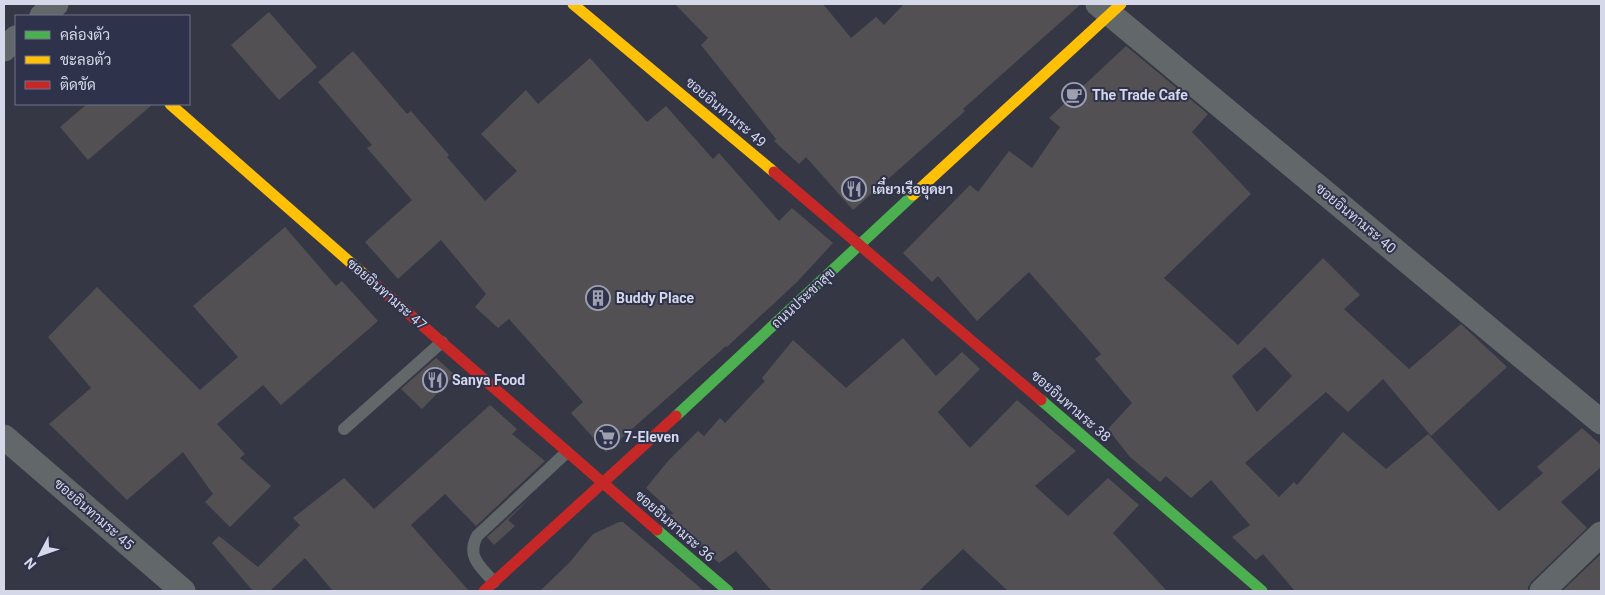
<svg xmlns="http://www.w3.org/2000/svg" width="1605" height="595" font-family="Roboto,Sarabun,sans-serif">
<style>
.building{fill:#535054;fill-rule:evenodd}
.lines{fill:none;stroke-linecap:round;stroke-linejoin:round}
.lane{stroke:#62676a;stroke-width:12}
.street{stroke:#62676a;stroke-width:25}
.fast{stroke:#4caf50;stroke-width:11}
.slow{stroke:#ffc107;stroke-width:11}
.jam{stroke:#c62828;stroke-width:11}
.labels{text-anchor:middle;stroke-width:4;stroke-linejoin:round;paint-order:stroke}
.poi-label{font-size:14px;font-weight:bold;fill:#d5d8e8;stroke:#2f324b;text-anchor:start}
.street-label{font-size:14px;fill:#d5d8e8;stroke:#2f324b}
</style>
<rect width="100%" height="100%" fill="#353745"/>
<g class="building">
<path d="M675 4H823L851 38 876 17 884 25 904 4H1081L963 109 965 111 853 210 806 157 799 164 774 141 776 139 701 45 708 38Z"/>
<path d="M269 12 317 67 279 100 231 45Z"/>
<path d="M1126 46 1208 114 1192 132 1251 194 1164 278 1238 345 1323 258 1360 295 1344 309 1409 369 1461 324 1507 367 1431 436 1383 379 1348 412 1326 392 1245 463 1279 497 1294 482 1297 485 1343 432 1386 469 1428 434 1499 511 1543 473 1537 467 1582 428 1601 445V467L1561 502 1587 528 1532 581 1528 587V591H1295L1263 554 1256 560 1232 537 1250 525 1211 480 1191 498 1166 476 1160 482 1130 457 1108 429 1132 403 1095 359 1101 354 1029 272 977 321 938 276 932 282 903 253 970 185 978 192 1009 151 1032 168 1060 127 1049 118ZM1265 347 1292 376 1257 412 1232 376Z"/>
<path d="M353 51 407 114 411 111 449 155 447 157 485 201 517 171 481 134 526 90 538 104 590 58 647 122 666 106 713 159 719 153 779 221 792 208 833 243 797 282 729 345 727 347 726 346 606 452 571 413 583 402 509 319 498 328 475 307 486 294 441 240 398 279 365 242 412 200 367 148 372 145 318 82Z"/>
<path d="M87 104H153L88 160 60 127Z"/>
<path d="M285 227 336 286 342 281 378 321 281 405 263 385 217 424 245 454 240 458 271 486 230 527 205 502 213 494 183 452 127 500 49 424 91 388 48 337 97 287 200 390 238 357 193 306Z"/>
<path d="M903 338 936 376 962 352 980 369 938 412 970 448 1017 400 1076 451 1035 486 1068 516 1108 478 1139 505 1113 533 1167 591H1008L963 549 919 591H772L736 551 719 563 664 515 674 514 646 488 668 461 698 431 704 436 720 418 725 423 765 381 762 378 793 340 846 388Z"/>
<path d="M436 358 455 375 422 409 401 389Z"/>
<path d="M490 405 517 429 512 434 545 461 476 526 445 494 411 525 469 591H333L305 558 270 591H253L212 543 219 536 258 567 300 525 293 518 344 478 374 509Z"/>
<path d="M530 498 508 520 515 526 494 545 487 537Z"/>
<path d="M619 522H623L704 591H540L569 563 593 534Z"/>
<path d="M1601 554V591H1562Z"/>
</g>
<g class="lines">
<g class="lane">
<path d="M344 429 442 342"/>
<path d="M494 582C481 567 466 557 477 536L567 452"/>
</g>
<g class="street">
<path d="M1098 4 1601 422"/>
<path d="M42 16 56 4"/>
<path d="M4 49 16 38"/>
<path d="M4 437 183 591"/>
<path d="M1542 591 1601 534"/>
</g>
<g class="fast">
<path d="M1041 400 1262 591"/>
<path d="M676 416 913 195"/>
<path d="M657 530 728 591"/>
</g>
<g class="slow">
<path d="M573 4 774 172"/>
<path d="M170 104 376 285"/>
<path d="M913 195 1121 4"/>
</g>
<g class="jam">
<path d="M774 172 1041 400"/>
<path d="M376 285 657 530"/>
<path d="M484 591 676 416"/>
</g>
</g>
<defs>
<symbol id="cafe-ring" viewBox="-11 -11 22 22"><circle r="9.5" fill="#2f324b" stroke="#9da0af" stroke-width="1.5"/><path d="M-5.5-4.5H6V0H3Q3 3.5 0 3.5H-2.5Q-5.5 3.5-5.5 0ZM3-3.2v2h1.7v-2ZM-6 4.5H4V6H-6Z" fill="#9da0af"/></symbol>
<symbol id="restaurant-ring" viewBox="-11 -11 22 22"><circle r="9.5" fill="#2f324b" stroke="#9da0af" stroke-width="1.5"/><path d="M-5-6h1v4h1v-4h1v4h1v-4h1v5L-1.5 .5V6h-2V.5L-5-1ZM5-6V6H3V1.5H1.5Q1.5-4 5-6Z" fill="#9da0af"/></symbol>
<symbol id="building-ring" viewBox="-11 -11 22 22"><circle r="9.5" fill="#2f324b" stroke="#9da0af" stroke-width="1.5"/><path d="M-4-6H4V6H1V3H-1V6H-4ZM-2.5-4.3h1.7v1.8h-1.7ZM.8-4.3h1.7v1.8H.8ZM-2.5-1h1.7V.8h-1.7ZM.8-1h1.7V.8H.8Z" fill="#9da0af"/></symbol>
<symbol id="supermarket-ring" viewBox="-11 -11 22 22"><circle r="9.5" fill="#2f324b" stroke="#9da0af" stroke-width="1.5"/><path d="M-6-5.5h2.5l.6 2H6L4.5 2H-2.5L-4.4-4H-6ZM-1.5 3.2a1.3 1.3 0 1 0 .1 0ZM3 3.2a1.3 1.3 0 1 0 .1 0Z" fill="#9da0af"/></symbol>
</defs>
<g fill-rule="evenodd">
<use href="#cafe-ring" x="1060" y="81" width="28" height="28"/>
<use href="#restaurant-ring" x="840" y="175" width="28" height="28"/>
<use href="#building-ring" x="584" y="284" width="28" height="28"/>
<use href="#restaurant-ring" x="421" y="366" width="28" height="28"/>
<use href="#supermarket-ring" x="593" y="423" width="28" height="28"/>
</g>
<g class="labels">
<g class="poi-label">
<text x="1092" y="100">The Trade Cafe</text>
<text x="872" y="194">เตี๋ยวเรือยุดยา</text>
<text x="616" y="303">Buddy Place</text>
<text x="452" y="385">Sanya Food</text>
<text x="624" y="442">7-Eleven</text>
</g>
<g class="street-label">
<text transform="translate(726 112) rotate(40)" y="5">ซอยอินทามระ 49</text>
<text transform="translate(1356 218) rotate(40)" y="5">ซอยอินทามระ 40</text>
<text transform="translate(387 294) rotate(41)" y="5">ซอยอินทามระ 47</text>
<text transform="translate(803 298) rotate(-43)" y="5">ถนนประชาสุข</text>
<text transform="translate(1071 406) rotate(41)" y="5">ซอยอินทามระ 38</text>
<text transform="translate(94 514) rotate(41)" y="5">ซอยอินทามระ 45</text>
<text transform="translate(675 526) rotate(41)" y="5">ซอยอินทามระ 36</text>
</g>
</g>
<rect width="1605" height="595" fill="none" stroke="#d5d8e8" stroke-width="10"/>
<rect x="15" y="15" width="175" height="90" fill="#2f324b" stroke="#71748a"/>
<rect x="25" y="31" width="25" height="8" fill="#4caf50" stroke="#71748a"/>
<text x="60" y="40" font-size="15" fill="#d5d8e8">คล่องตัว</text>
<rect x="25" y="56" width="25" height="8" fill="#ffc107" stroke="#71748a"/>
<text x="60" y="65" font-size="15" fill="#d5d8e8">ชะลอตัว</text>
<rect x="25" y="81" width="25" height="8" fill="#c62828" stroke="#71748a"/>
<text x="60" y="90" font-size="15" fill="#d5d8e8">ติดขัด</text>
<g transform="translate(40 555) rotate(229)" stroke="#2f324b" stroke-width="4" paint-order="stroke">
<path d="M0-4L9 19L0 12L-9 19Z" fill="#d5d8e8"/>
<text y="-8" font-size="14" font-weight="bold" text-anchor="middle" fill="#d5d8e8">N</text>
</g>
</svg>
